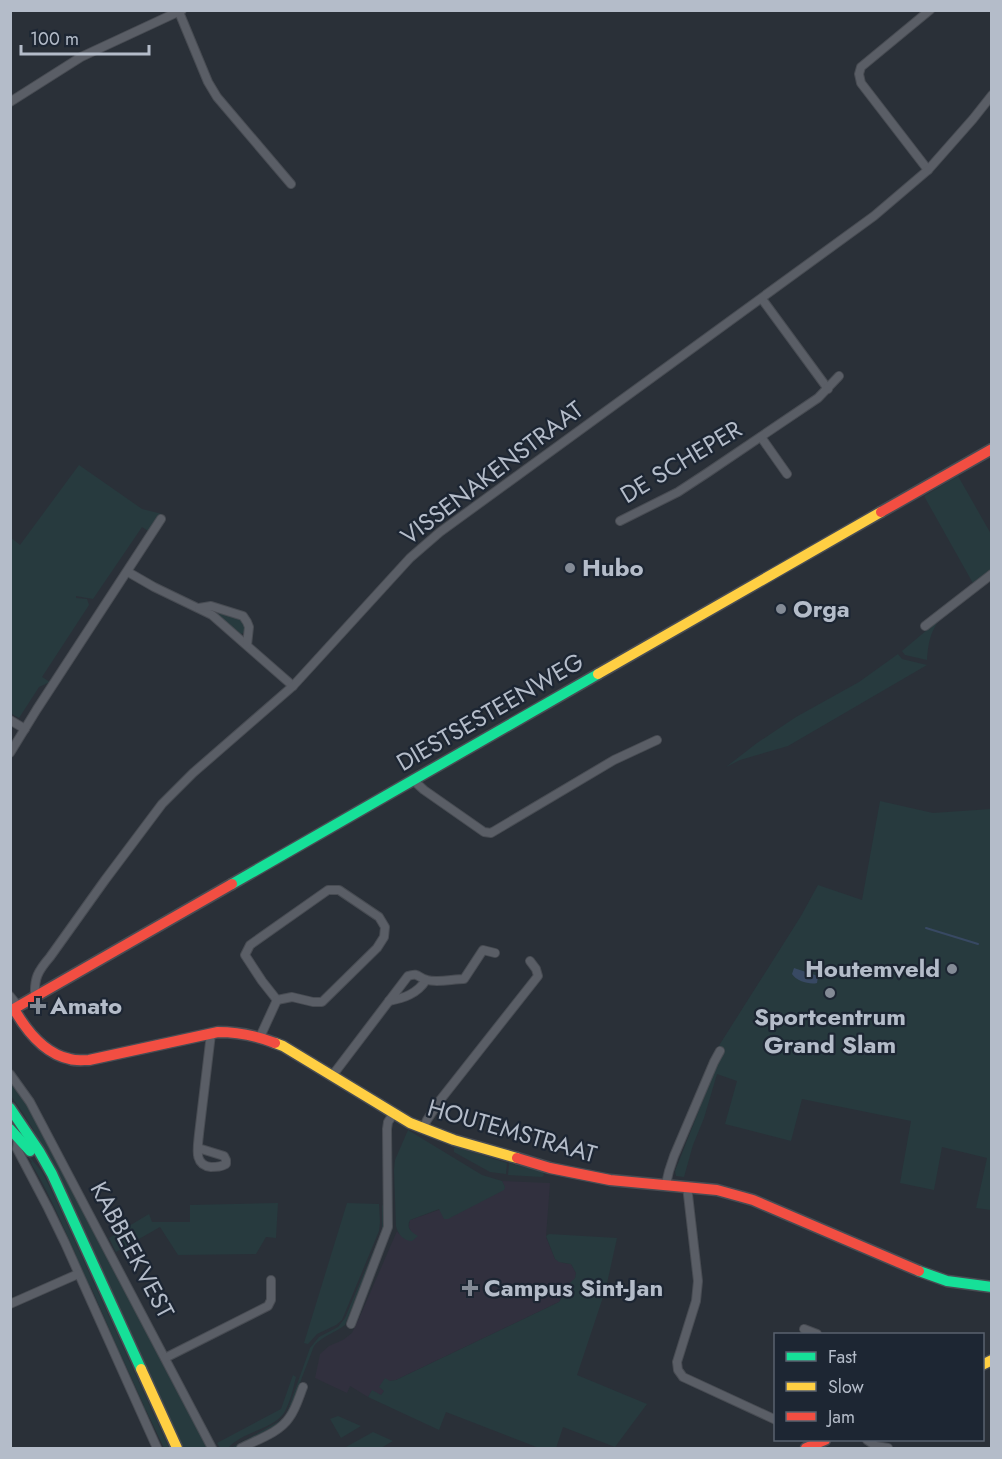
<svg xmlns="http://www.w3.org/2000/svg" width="1002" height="1459" font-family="Jost,sans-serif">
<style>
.medical{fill:#31303e}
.green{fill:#273a3e}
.water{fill:#384963}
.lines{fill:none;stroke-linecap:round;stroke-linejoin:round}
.stream{stroke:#384963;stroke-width:2}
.street-casing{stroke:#484c53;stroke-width:10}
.fast-casing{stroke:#484c53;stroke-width:13}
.slow-casing{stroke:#484c53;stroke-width:13}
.jam-casing{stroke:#484c53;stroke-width:13}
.street{stroke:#5a5e66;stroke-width:8}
.fast{stroke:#16e098;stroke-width:10}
.slow{stroke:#ffcf43;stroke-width:10}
.jam{stroke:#f24e42;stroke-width:10}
.poi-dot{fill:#848b96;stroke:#1d2633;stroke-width:2}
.labels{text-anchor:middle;stroke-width:4.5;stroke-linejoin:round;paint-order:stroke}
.street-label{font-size:24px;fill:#b4bcc9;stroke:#1d2633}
.poi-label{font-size:24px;font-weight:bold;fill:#b4bcc9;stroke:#1d2633;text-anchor:start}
</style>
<rect width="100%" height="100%" fill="#2a3038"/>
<path class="medical" d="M502 1181 550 1183 546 1237 555 1259 563 1263 571 1264 576 1273 575 1278 559 1302 396 1380 390 1381 381 1396 372 1391 368 1397 350 1386 347 1393 315 1378 320 1354 329 1346 343 1340 352 1333 361 1314 397 1231 399 1234 411 1232 409 1227 410 1220 505 1187Z"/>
<g class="green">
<path d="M79 465 142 509 162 514 150 532 142 527 93 599 76 596V598L87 599 89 605 42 677 50 682 39 687 19 718 10 713V537L20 545Z"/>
<path d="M958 476 991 534V571L974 585 924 496Z"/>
<path d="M218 610 240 617 244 622 246 632 241 634 216 614Z"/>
<path d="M940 619C930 632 928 644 927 660L905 655 902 651Z"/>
<path d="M898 654 902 659 927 665 788 746 740 760 726 767 757 743 796 717 859 682Z"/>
<path d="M880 801 933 813 991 809V1210L976 1208 987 1158 942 1147 934 1190 900 1183 911 1121 802 1099 791 1141 725 1124 737 1081 717 1074 704 1118 693 1145 684 1177 676 1176 675 1171 716 1067 708 1063 801 916 818 885 862 900Z"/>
<path d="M10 1078 28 1106 81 1204 208 1448H182L33 1129 23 1113 11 1096Z"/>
<path d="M408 1130 482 1175 502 1181 505 1187 504 1190 448 1219H444L439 1209 410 1220C406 1228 411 1232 418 1236L412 1241C403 1241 398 1234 396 1226L394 1170 395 1160Z"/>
<path d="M20 1145 42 1172 55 1198 169 1448H164L146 1410 142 1411 141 1408 144 1406 120 1353 116 1354 115 1351 118 1349 91 1287 87 1288 73 1257 76 1255C62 1224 49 1192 31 1163L32 1162 27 1155 23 1157Z"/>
<path d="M456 1147 507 1163 506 1174 490 1172 454 1152V1148Z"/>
<path d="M509 1163 543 1172 544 1175 542 1177 508 1175Z"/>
<path d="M278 1203 276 1238 266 1237 256 1254 178 1255 160 1227 116 1252 109 1238 149 1214 152 1222H190V1205Z"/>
<path d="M347 1203 379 1204 380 1222 379 1231 342 1320 336 1325 317 1334 308 1344 304 1343Z"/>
<path d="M382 1205 385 1206V1227L374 1258 345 1325C335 1333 322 1336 314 1346L287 1417 277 1425 234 1448H231L283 1419 286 1415 310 1348 319 1337 338 1327 345 1318 382 1230Z"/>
<path d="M549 1234 617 1238 606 1288 577 1375 647 1404 615 1447 563 1427 556 1448H539L446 1412 439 1430 368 1397 372 1390 381 1395 384 1391 379 1387 385 1378 390 1381 396 1380 559 1302 563 1296 567 1286 575 1278 576 1273 571 1264 559 1262 555 1259 546 1236Z"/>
<path d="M293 1375 296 1377C293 1389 290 1403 284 1413 273 1429 242 1432 228 1448H220L217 1443 281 1409Z"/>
<path d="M338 1416 361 1426 341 1438 330 1419Z"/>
<path d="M373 1432 393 1441 381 1448H347L346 1447Z"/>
</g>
<path class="water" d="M794 968 815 975 818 977 817 983C810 985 796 981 792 974Z"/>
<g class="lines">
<path class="stream" d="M926 928 978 944"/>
<defs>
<g id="street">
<path d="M179 12 208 82 217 97 291 184"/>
<path d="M10 102 81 57 182 10"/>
<path d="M928 170 861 83 859 74 861 67 930 10"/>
<path d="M762 299 828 389"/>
<path d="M761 437 787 474"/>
<path d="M620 521 678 492 707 473 818 398 839 376"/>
<path d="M128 572 154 587 212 615 293 686"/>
<path d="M199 608 211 606 243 616 247 622 249 627 247 645"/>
<path d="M925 626 992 574"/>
<path d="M10 720 25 729"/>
<path d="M10 753 37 709 161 519"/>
<path d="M413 780 424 790 484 832 491 833 614 760 657 740"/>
<path d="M328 890H339L379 917 385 927 384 937 377 948 322 1002H313L292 997 277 1000 262 981 245 955 250 945Z"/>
<path d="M10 996 18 1006"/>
<path d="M35 996C34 978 38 971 50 957L105 880 162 804 193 773 293 686 410 558 440 532 874 216 928 170 973 119 992 95"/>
<path d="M389 1001C404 998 417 994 426 980"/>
<path d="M260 1037 277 1000"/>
<path d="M10 1074 30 1102 212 1448"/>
<path d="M332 1076 408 976C419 972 418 978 427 980 438 983 453 979 464 979L483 950 495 953"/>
<path d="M423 1129 427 1120 441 1099 538 976 536 969 530 961"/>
<path d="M18 1137 17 1149 48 1208 65 1243 157 1448"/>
<path d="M198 1148 224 1156 226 1160V1164C221 1167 217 1167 211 1167 193 1165 198 1147 199 1134L211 1034"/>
<path d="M666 1184 669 1171 674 1156 714 1062 720 1051"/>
<path d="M687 1186 698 1281 696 1301 677 1362 678 1370 683 1377 776 1420"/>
<path d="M10 1304 78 1274"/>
<path d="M351 1324 388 1227 387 1129 388 1122 394 1113"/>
<path d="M804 1329 817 1334"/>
<path d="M165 1358 268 1306 271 1300V1280"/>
<path d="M867 1440 876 1446 888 1448"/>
<path d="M241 1448C256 1440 279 1433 289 1418 296 1409 299 1397 303 1387"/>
</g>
<g id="fast">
<path d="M232 884 598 674"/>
<path d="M10 1108 39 1151 52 1174 141 1369"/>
<path d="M10 1129 30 1151"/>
<path d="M919 1271 947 1281 992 1287"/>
</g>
<g id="slow">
<path d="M598 674 881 512"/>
<path d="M275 1043 283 1046 410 1123 454 1140 517 1158"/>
<path d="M982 1365 992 1360"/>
<path d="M141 1369 177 1448"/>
</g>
<g id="jam">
<path d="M881 512 992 449"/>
<path d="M14 1009C26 1030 45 1054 70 1059 76 1061 83 1060 89 1060L218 1032C238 1032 257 1036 275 1043"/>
<path d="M10 1011 232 884"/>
<path d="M517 1158 550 1168 610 1180 717 1190 753 1200 919 1271"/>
<path d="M806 1448 825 1440"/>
</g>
</defs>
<use href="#street" class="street-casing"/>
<use href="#fast" class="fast-casing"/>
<use href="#slow" class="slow-casing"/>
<use href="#jam" class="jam-casing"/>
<use href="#street" class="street"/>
<use href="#fast" class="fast"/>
<use href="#slow" class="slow"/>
<use href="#jam" class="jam"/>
</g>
<g class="poi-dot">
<circle cx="570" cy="568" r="6"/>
<circle cx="781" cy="609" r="6"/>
<circle cx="952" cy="969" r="6"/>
<circle cx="830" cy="993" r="6"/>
<path d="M35 997h6v6h6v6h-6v6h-6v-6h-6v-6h6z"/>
<path d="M467 1279h6v6h6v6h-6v6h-6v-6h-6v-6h6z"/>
</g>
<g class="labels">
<g class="street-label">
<text transform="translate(681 462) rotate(-31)" y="8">DE SCHEPER</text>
<text transform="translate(492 473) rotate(-37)" y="8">VISSENAKENSTRAAT</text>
<text transform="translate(490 712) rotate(-30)" y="8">DIESTSESTEENWEG</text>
<text transform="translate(512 1131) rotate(16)" y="8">HOUTEMSTRAAT</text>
<text transform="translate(132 1250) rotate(62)" y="8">KABBEEKVEST</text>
</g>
<g class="poi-label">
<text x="582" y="576">Hubo</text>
<text x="793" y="617">Orga</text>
<text x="940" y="977" text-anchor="end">Houtemveld</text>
<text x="50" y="1014">Amato</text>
<text x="830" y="1025" text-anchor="middle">Sportcentrum<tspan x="830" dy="28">Grand Slam</tspan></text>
<text x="484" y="1296">Campus Sint-Jan</text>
</g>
</g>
<rect width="1002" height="1459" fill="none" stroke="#b4bcc9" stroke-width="24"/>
<rect x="774" y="1333" width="210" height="108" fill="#1d2633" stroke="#59626f" stroke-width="1.5"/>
<rect x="786" y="1352" width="30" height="9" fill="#16e098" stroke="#59626f" stroke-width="1.5"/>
<text x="828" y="1363" font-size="18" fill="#b4bcc9">Fast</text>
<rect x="786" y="1382" width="30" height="9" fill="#ffcf43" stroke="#59626f" stroke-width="1.5"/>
<text x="828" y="1393" font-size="18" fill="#b4bcc9">Slow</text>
<rect x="786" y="1412" width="30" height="9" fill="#f24e42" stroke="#59626f" stroke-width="1.5"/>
<text x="828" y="1423" font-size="18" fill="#b4bcc9">Jam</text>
<path d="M21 45v9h128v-9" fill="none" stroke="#b4bcc9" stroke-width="3"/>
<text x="30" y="45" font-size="18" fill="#b4bcc9" stroke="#1d2633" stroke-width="4.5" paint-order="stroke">100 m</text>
</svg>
